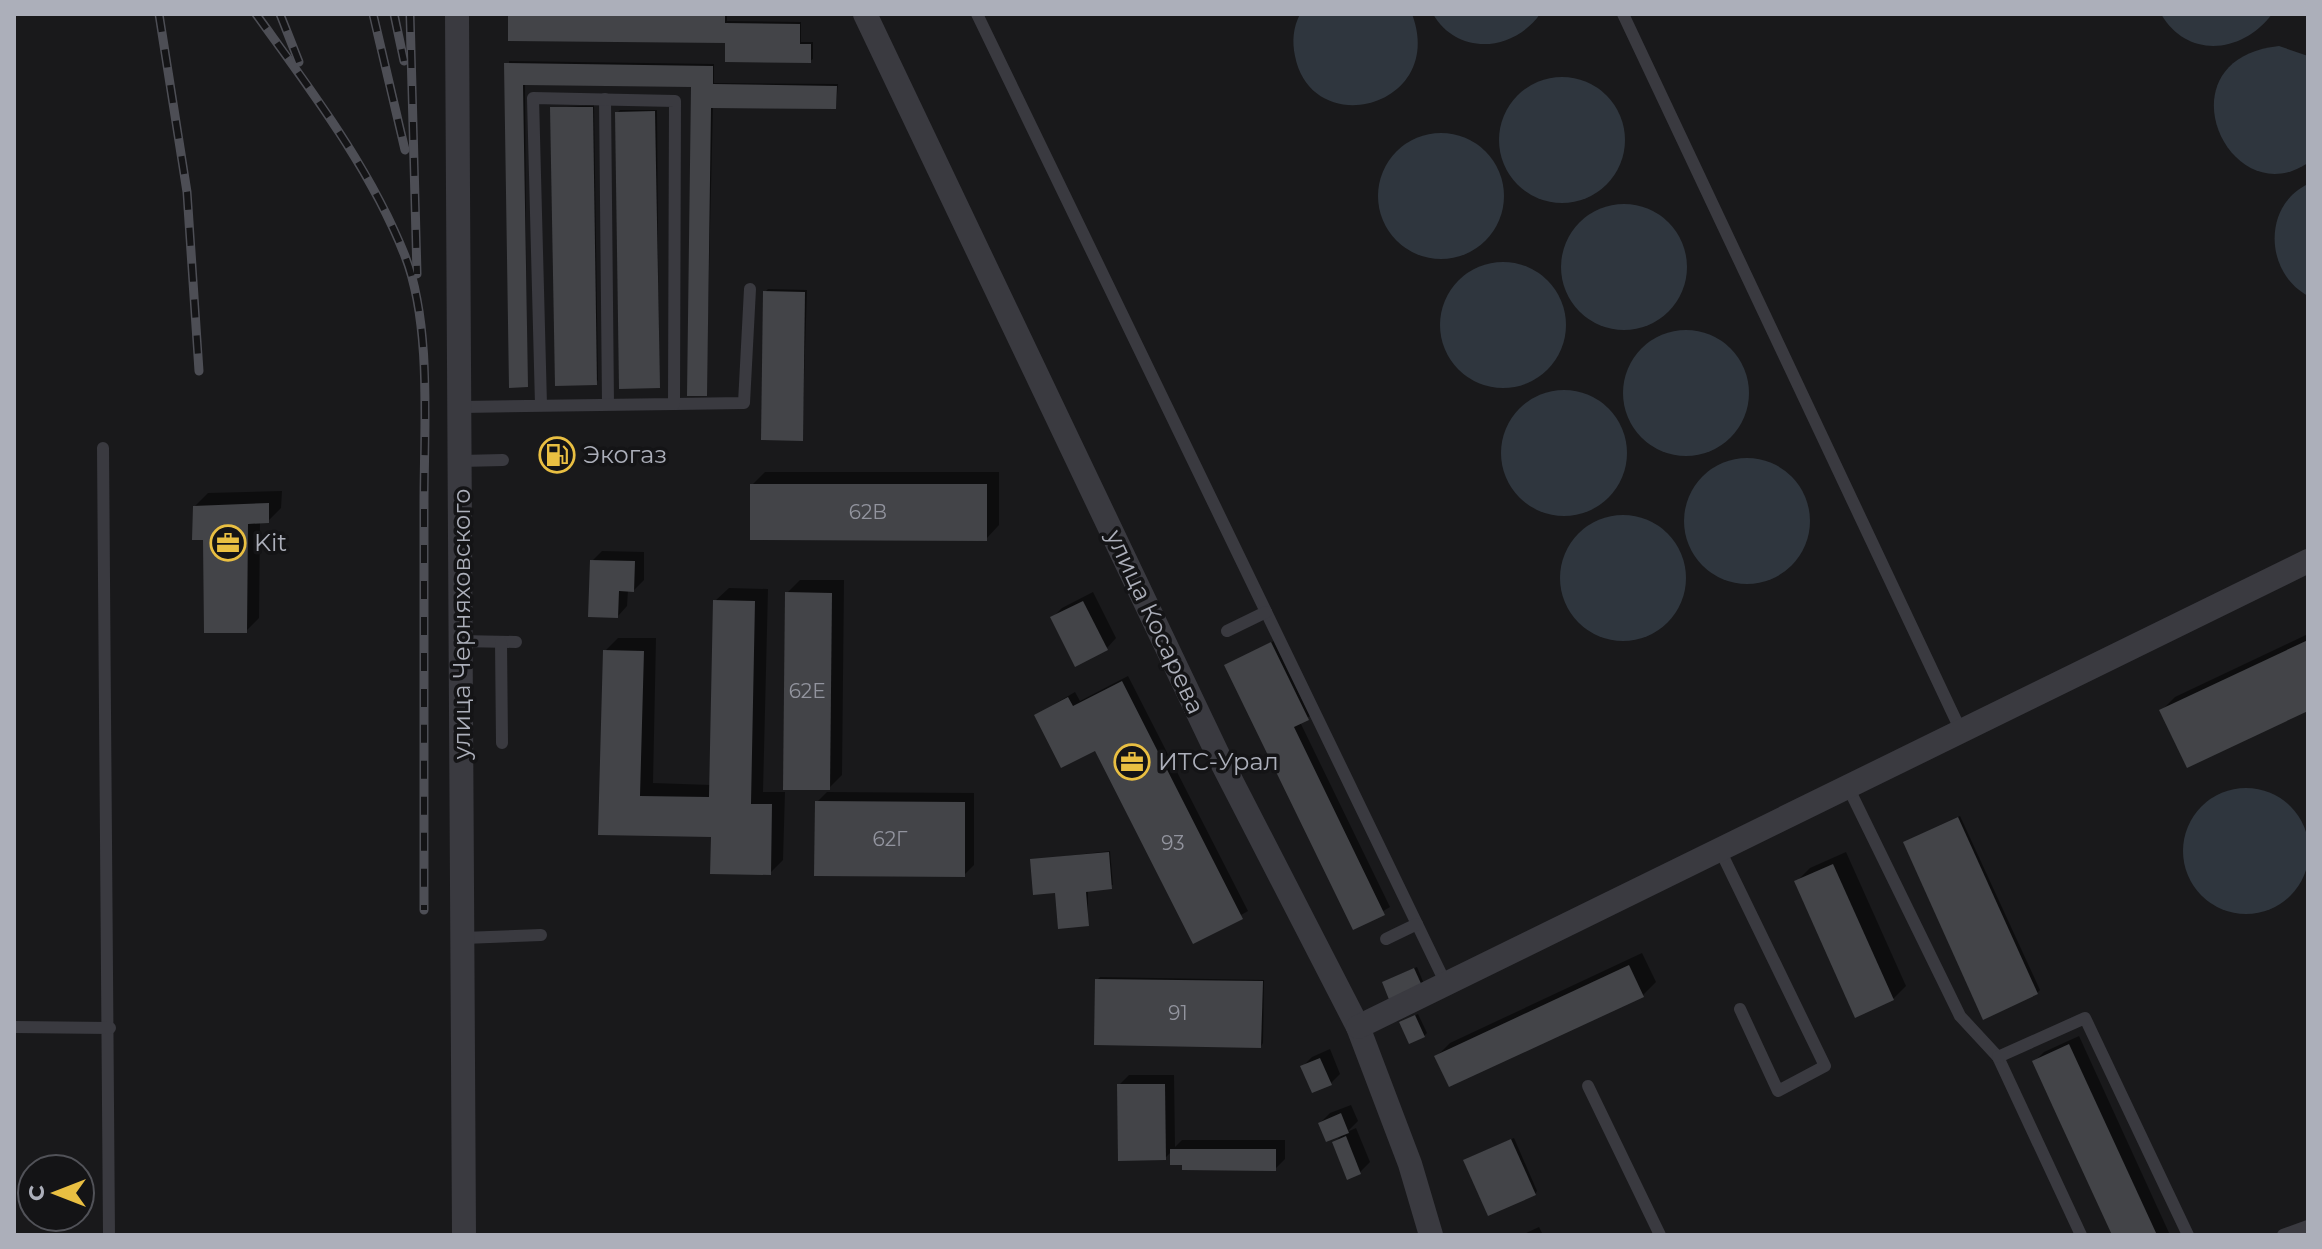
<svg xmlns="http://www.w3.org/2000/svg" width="2322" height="1249" font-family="Montserrat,sans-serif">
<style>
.water{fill:#2f363e}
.shadow{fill:#0007}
.building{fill:#434448}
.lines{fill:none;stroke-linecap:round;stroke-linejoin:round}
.lane{stroke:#3a3a40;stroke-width:12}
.street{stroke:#3a3a40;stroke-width:24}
.rail-casing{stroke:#4d4e55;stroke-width:9}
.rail{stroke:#141416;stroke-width:6;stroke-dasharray:18;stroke-linecap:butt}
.labels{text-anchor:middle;stroke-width:7;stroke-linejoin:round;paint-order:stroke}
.number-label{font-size:20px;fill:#92949e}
.poi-label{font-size:24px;fill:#acafba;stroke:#141416;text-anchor:start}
.street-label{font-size:24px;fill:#acafba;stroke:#141416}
</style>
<rect width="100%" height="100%" fill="#19191b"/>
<g class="water">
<path d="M1300 14H1412C1447 107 1312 142 1295 56 1292 41 1293 28 1300 14Z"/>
<path d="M1433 14H1540C1514 51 1458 57 1433 14Z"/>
<path d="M2161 14H2272C2243 53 2188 60 2161 14Z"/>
<path d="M2279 46 2308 56V163C2228 216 2158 59 2279 46Z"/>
<circle cx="1562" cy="140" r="63"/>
<circle cx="1441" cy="196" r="63"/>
<path d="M2308 184V296C2265 273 2262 206 2308 184Z"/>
<circle cx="1624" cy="267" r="63"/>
<circle cx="1503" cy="325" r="63"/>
<circle cx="1686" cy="393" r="63"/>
<circle cx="1564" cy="453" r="63"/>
<circle cx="1747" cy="521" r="63"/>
<circle cx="1623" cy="578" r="63"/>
<circle cx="2246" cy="851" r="63"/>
</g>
<g class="shadow">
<path d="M510 14H727V21L801 22V42H813V59L810 61 727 41Z"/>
<path d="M509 61 714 64V83L838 84 836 107 713 106 706 394 693 85 525 83 527 385Z"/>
<path d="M594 105 598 380 596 383 553 108Z"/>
<path d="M620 110H657L659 386 617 113Z"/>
<path d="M768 289 807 290 802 439 765 292Z"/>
<path d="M765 472H999V525L986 539 752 485Z"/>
<path d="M282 491 281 508 268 521 260 522 259 618 246 631 195 506 208 493Z"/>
<path d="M602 551 644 552V580L634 590H628L627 606 618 616 592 561Z"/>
<path d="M800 580H844L842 775 829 788 787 593Z"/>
<path d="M729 588 768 589 763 792H785L783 860 770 873 713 835 601 833 605 651 618 638H656L653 783 711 785 715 601Z"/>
<path d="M1093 592 1116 638 1107 648 1052 618 1062 608Z"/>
<path d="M2308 634V709L2162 710 2175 697Z"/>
<path d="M1274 641 1310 716 1300 722 1390 907 1354 928 1229 663Z"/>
<path d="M1128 676 1248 911 1194 942 1095 748 1036 715 1075 692 1080 701Z"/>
<path d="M827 792 974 793V865L964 875 817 802Z"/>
<path d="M1960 816 2040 990 2037 993 1908 840Z"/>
<path d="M1110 851 1113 885 1088 889V924L1032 860Z"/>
<path d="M1846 852 1906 986 1893 999 1796 882 1810 868Z"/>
<path d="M1642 953 1656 982 1643 995 1437 1056 1450 1043Z"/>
<path d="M1417 967 1424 984 1387 980Z"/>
<path d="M1100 977 1264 980 1263 1043 1261 1046 1097 980Z"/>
<path d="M1418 1014 1427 1033 1424 1036 1402 1022Z"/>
<path d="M2079 1036 2170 1235H2114L2034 1062 2044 1052Z"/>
<path d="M1330 1049 1340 1074 1331 1083 1303 1066 1312 1057Z"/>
<path d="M1129 1075H1174L1175 1147 1182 1140H1285V1159L1275 1169 1184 1163 1172 1151 1165 1158 1119 1085Z"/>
<path d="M1351 1105 1358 1121 1347 1132 1356 1128 1370 1162 1360 1172 1334 1143 1345 1132 1320 1123 1330 1113Z"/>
<path d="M1514 1138 1537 1191 1535 1194 1468 1158Z"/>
<path d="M1539 1227 1543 1235H1522Z"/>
</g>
<g class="building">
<path d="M508 14H725V23L800 24V44H811V63L725 62V43L508 41Z"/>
<path d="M504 63 713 66V84L837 86 836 109 711 108 707 396H687L691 87 523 85 528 387 509 388Z"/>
<path d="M550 107H593L597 385 555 386Z"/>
<path d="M655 111 660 388 619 389 615 112Z"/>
<path d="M763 291 805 292 803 441 761 440Z"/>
<path d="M750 484H987V541L750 540Z"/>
<path d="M269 503V523L248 524 247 633H204L203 540H192L193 506Z"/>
<path d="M590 560 635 561 634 592 619 591 618 618 588 617Z"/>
<path d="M785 592 832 593 830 790H783Z"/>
<path d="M713 600 755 601 751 804H772L771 875 710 874 711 837 598 835 603 650 644 651 640 796 709 797Z"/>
<path d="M1083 601 1108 650 1075 667 1050 617Z"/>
<path d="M2308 640V711L2187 768 2159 710Z"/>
<path d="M1271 642 1309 720 1294 727 1385 915 1353 930 1224 665Z"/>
<path d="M1122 681 1243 919 1193 944 1095 751 1061 768 1034 715 1068 697 1073 706Z"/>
<path d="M815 801 965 802V877L814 876Z"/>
<path d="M1958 817 2038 994 1983 1020 1903 842Z"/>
<path d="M1109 852 1112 889 1086 892 1089 926 1058 929 1055 893 1033 895 1030 859Z"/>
<path d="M1833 864 1894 1000 1855 1018 1794 881Z"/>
<path d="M1629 965 1644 997 1449 1087 1434 1056Z"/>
<path d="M1414 968 1423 988 1390 1002 1382 982Z"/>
<path d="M1095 979 1263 981 1261 1048 1094 1045Z"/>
<path d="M1415 1015 1425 1037 1409 1044 1399 1022Z"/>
<path d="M2069 1044 2157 1235H2112L2058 1118 2032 1061Z"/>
<path d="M1320 1058 1332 1085 1312 1093 1300 1066Z"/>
<path d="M1117 1084H1165L1166 1160 1118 1161Z"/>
<path d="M1341 1113 1349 1133 1326 1142 1318 1123Z"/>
<path d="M1346 1136 1361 1174 1347 1180 1332 1142Z"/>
<path d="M1511 1139 1536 1195 1488 1216 1463 1160Z"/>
<path d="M1170 1149H1276V1171L1182 1170V1165H1170Z"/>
</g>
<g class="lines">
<g class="lane">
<path d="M977 14 1446 984"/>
<path d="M1623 14 1961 731"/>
<path d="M605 99 608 404"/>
<path d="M674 404 744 403 750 289"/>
<path d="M461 407 674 404 675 101 533 98 541 405"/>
<path d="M103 448 109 1235"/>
<path d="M461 461 503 460"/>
<path d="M1227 631 1266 612"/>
<path d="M461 641 516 642"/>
<path d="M501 642 502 743"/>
<path d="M1848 787 1960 1016 1998 1057 2081 1235"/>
<path d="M1720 850 1825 1066 1778 1091 1740 1009"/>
<path d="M463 938 541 935"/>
<path d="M1386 939 1417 924"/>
<path d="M14 1027 110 1028"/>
<path d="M1998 1057 2085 1018 2188 1235"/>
<path d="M1588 1086 1660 1235"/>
<path d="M2283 1235 2308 1226"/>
</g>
<g class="street">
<path d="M457 14 464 1235"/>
<path d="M865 14 1219 757 1358 1027 1410 1164 1431 1235"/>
<path d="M1358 1027 2308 561"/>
</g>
<defs>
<g id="rail">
<path d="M159 14 187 192 199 371"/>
<path d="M256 14C310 89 371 169 405 256 432 325 424 429 424 503 424 639 424 774 424 910"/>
<path d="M280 14 299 62"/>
<path d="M373 14 405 150"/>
<path d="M394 14 404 61"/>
<path d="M410 14 417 274"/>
</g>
</defs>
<use href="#rail" class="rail-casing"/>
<use href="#rail" class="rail"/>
</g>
<defs>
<symbol id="fuel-ring" viewBox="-11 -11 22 22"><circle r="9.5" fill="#141416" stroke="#e9bf42" stroke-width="1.5"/><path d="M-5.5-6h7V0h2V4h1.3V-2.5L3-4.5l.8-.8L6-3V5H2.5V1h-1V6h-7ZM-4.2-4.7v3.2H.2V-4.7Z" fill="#e9bf42"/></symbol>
<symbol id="office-ring" viewBox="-11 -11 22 22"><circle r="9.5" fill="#141416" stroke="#e9bf42" stroke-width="1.5"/><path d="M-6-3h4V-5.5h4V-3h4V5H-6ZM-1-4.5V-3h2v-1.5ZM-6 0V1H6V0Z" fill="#e9bf42"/></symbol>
</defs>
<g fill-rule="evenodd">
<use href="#fuel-ring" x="537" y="435" width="40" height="40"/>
<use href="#office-ring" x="208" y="523" width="40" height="40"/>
<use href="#office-ring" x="1112" y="742" width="40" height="40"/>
</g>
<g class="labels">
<g class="number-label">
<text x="868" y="519">62В</text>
<text x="807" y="698">62Е</text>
<text x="890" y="846">62Г</text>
<text x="1173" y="850">93</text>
<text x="1178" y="1020">91</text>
</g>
<g class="poi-label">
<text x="583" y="463">Экогаз</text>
<text x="254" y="551">Kit</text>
<text x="1158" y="770">ИТС-Урал</text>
</g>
<g class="street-label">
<text transform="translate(1155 622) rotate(65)" y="8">улица Косарева</text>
<text transform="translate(462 624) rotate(-90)" y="8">улица Черняховского</text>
</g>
</g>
<rect width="2322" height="1249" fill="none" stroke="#acafba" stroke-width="32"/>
<g transform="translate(56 1193) rotate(270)"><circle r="38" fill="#141416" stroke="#515258" stroke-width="2"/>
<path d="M0-6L14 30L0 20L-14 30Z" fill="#e9bf42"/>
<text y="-12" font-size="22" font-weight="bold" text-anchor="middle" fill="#acafba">С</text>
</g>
</svg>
